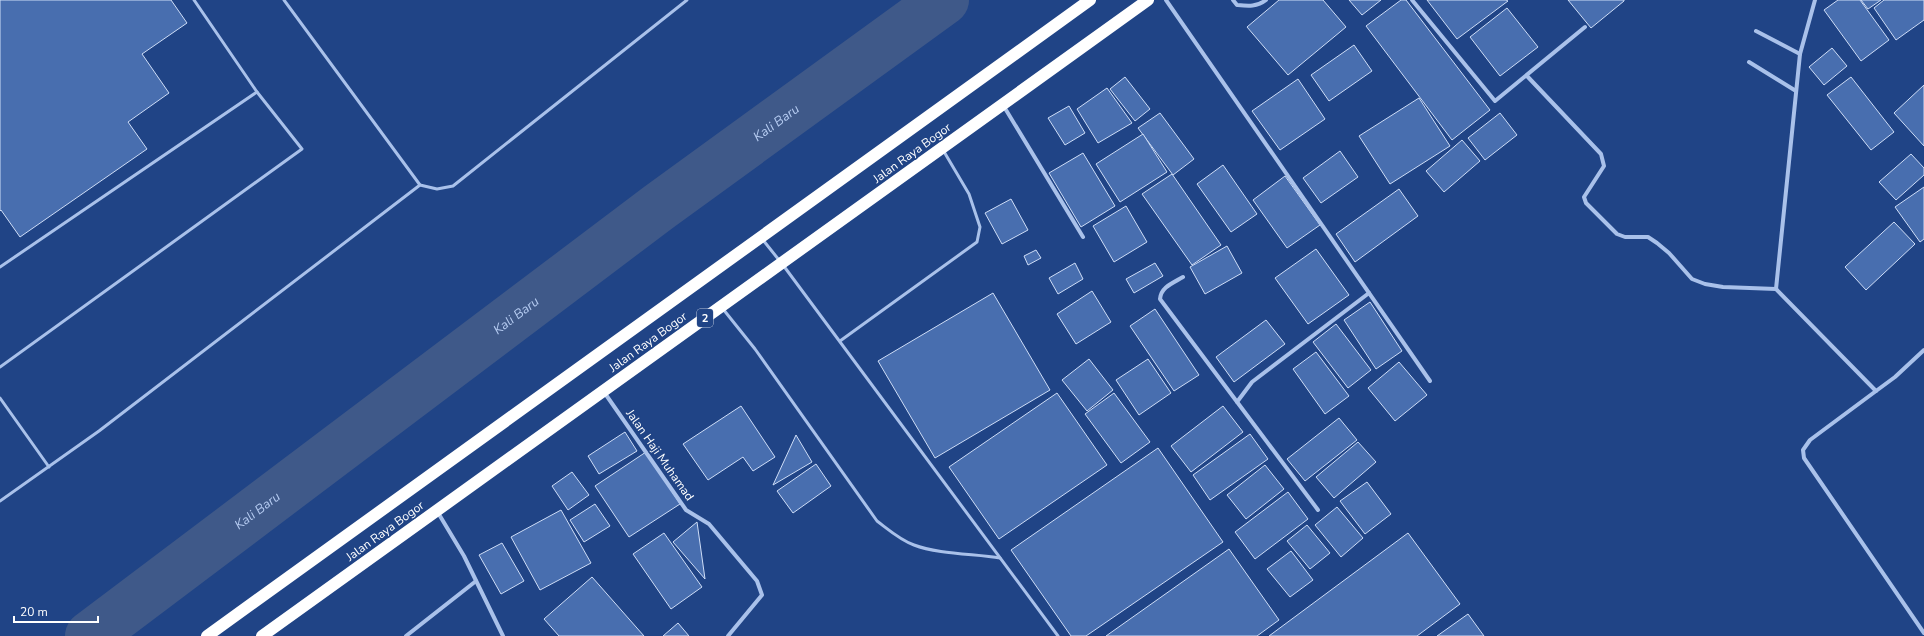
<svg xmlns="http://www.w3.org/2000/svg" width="1924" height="636" font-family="'Nunito Sans',sans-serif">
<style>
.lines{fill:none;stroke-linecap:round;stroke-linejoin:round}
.river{stroke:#3f5989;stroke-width:50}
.building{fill:#486eaf;stroke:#ceddf7}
.lane{stroke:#a9c1ea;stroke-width:3}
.street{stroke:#a9c1ea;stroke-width:4}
.highway{stroke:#fff;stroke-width:12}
.labels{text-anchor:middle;stroke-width:3;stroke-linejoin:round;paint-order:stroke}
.shield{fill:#204486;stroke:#bcc7db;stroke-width:1}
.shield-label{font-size:11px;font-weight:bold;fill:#fff}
.street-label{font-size:12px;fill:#fff;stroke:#204486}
.water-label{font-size:13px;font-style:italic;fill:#b5cbf1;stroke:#204486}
</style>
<rect width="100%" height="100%" fill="#204486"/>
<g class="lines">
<path class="river" id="s1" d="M90 636 659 207 944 0"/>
</g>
<g class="building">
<path d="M0 0H171L187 23 142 54 169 93 128 122 147 149 20 237 1 210 0 211Z"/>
<path d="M1279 0H1323L1346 27 1288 75 1247 27Z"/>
<path d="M1349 0H1381L1362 15Z"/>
<path d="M1401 0H1406L1490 110 1452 140 1366 26Z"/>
<path d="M1427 0H1506L1508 1 1457 39Z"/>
<path d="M1568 0H1624V1L1591 28Z"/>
<path d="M1838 0H1860L1889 40 1861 61 1824 10Z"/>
<path d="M1861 0H1881L1868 9Z"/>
<path d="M1884 0H1924V20L1896 40 1874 8Z"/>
<path d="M1507 8 1538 47 1500 76 1470 37Z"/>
<path d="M1354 45 1372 71 1329 101 1311 75Z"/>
<path d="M1832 48 1847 66 1824 85 1809 67Z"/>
<path d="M1125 77 1150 109 1135 121 1110 89Z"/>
<path d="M1851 77 1894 132 1871 150 1827 95Z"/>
<path d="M1298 79 1325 119 1280 150 1252 111Z"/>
<path d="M1924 85V146L1894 113Z"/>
<path d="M1107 88 1132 123 1098 143 1077 109Z"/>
<path d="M1419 98 1450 146 1390 184 1359 136Z"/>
<path d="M1069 106 1085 133 1065 145 1048 118Z"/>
<path d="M1160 113 1194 159 1173 175 1138 128Z"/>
<path d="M1500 113 1517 135 1485 160 1468 138Z"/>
<path d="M1143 134 1167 172 1120 202 1096 164Z"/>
<path d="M1462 140 1480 161 1444 192 1426 171Z"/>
<path d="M1340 151 1358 177 1321 203 1303 178Z"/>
<path d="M1083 153 1115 206 1081 227 1049 173Z"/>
<path d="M1911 154 1924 168V175L1896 200 1879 182Z"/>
<path d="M1223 165 1257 214 1231 232 1197 184Z"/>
<path d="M1172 174 1221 245 1192 265 1142 194Z"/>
<path d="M1285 176 1320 225 1287 248 1253 200Z"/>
<path d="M1924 187V239L1920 242 1895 207Z"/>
<path d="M1399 189 1418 216 1355 262 1336 234Z"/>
<path d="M1011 199 1028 230 1002 244 985 213Z"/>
<path d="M1126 206 1147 242 1114 262 1093 226Z"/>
<path d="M1894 222 1915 244 1866 290 1845 267Z"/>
<path d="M1227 246 1242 273 1205 294 1190 267Z"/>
<path d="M1316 249 1349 295 1308 324 1275 278Z"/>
<path d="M1036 250 1041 258 1028 265 1024 256Z"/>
<path d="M1075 263 1083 279 1058 294 1049 278Z"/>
<path d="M1155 263 1163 276 1134 293 1126 279Z"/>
<path d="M1092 291 1111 322 1076 344 1057 314Z"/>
<path d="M993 293 1050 390 935 458 878 361Z"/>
<path d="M1370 302 1402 351 1376 369 1344 320Z"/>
<path d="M1155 309 1199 375 1174 391 1130 326Z"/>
<path d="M1266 320 1285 344 1234 382 1216 357Z"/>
<path d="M1336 324 1371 370 1348 388 1313 342Z"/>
<path d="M1316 352 1349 396 1325 414 1293 369Z"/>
<path d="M1089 359 1113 390 1087 411 1062 380Z"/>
<path d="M1148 359 1171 393 1139 415 1116 380Z"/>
<path d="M1399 362 1427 395 1395 421 1368 388Z"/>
<path d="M1057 393 1107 465 999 539 949 467Z"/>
<path d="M1114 393 1150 442 1121 463 1085 414Z"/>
<path d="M741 406 775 457 753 471 743 457 708 480 683 444Z"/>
<path d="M1223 406 1243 432 1191 472 1171 446Z"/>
<path d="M1339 418 1357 440 1305 481 1287 459Z"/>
<path d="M625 432 637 451 599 474 588 456Z"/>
<path d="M1250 434 1268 459 1210 500 1193 475Z"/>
<path d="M796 435 812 462 773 485Z"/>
<path d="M1358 442 1376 462 1334 498 1316 477Z"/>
<path d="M1158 448 1223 542 1086 636H1071L1011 550Z"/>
<path d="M646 452 680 504 629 537 595 486Z"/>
<path d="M816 464 831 486 793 513 777 491Z"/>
<path d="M1265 465 1284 489 1246 519 1227 495Z"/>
<path d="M572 472 589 495 568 510 552 486Z"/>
<path d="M1367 482 1391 514 1365 534 1340 501Z"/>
<path d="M1288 492 1308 519 1255 559 1235 532Z"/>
<path d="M595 504 610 526 584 542 570 520Z"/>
<path d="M1337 507 1363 538 1341 557 1315 525Z"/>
<path d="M561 510 591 563 540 590 511 537Z"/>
<path d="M697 522 705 579 673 542Z"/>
<path d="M1307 525 1330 553 1310 569 1287 541Z"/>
<path d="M664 533 702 587 671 609 633 554Z"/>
<path d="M1408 533 1460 604 1417 636H1269Z"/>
<path d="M502 543 524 581 501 594 479 555Z"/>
<path d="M1229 549 1279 620 1257 636H1106Z"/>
<path d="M1291 551 1313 580 1290 597 1267 569Z"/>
<path d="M592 577 644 636H559L544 619Z"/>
<path d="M1468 614 1484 636H1437Z"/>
<path d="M678 623 689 636H663Z"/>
</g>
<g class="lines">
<g class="lane">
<path d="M284 0 420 185 437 189 453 186 687 0"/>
<path d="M763 240 779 260"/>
<path d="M783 265 1058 636"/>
<path d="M0 267 257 92"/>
<path d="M723 309 755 349 877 521C889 530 900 540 914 545 937 554 975 554 1000 558"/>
<path d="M840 341 977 242 980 227 969 194 943 150"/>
<path d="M0 367 302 149 257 92 194 0"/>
<path d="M0 398 49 467"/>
<path d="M0 501 99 431 420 185"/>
</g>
<g class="street">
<path d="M1166 0 1430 381"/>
<path d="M1233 0 1237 5C1248 6 1257 7 1266 0"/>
<path d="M1412 0 1495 101 1585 27"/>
<path d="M1756 31 1800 54"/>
<path d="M1749 62 1796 91"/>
<path d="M1527 76 1601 154 1604 166 1584 197 1586 203 1617 234 1625 237H1648L1657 243 1669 253 1692 279 1705 284 1723 287 1776 289 1876 391 1810 440 1803 450 1804 458 1924 633"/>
<path d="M1003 105 1083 237"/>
<path d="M1183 277C1173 283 1161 287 1160 299L1318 510"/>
<path d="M1776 289 1800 54 1815 0"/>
<path d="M1876 391 1895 377 1924 350"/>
<path d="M604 392 686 510 709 524 757 581 762 595 728 636"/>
<path d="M1237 402 1252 382 1369 293"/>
<path d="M437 511 464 556 503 636"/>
<path d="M406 636 476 581"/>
</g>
<g class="highway">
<path d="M207 636 1090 0"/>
<path d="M262 636 1148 0"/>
</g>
</g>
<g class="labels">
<rect class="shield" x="697" y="309" width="16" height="18" rx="3"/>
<g class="shield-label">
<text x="705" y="322">2</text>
</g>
<g class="street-label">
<text transform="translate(912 153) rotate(-36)" y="4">Jalan Raya Bogor</text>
<text transform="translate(648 342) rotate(-36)" y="4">Jalan Raya Bogor</text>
<text transform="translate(660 455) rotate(55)" y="4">Jalan Haji Muhamad</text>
<text transform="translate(385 531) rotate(-36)" y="4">Jalan Raya Bogor</text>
</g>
<g class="water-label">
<text dy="5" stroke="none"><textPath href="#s1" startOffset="857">Kali Baru</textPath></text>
<text dy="5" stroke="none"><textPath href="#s1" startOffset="533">Kali Baru</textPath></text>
<text dy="5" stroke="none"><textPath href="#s1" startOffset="209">Kali Baru</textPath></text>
</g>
</g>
<path d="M14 616v6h84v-6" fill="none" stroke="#ffffff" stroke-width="2"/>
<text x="20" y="616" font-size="12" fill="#ffffff" stroke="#204486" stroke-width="3" paint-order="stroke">20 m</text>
</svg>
